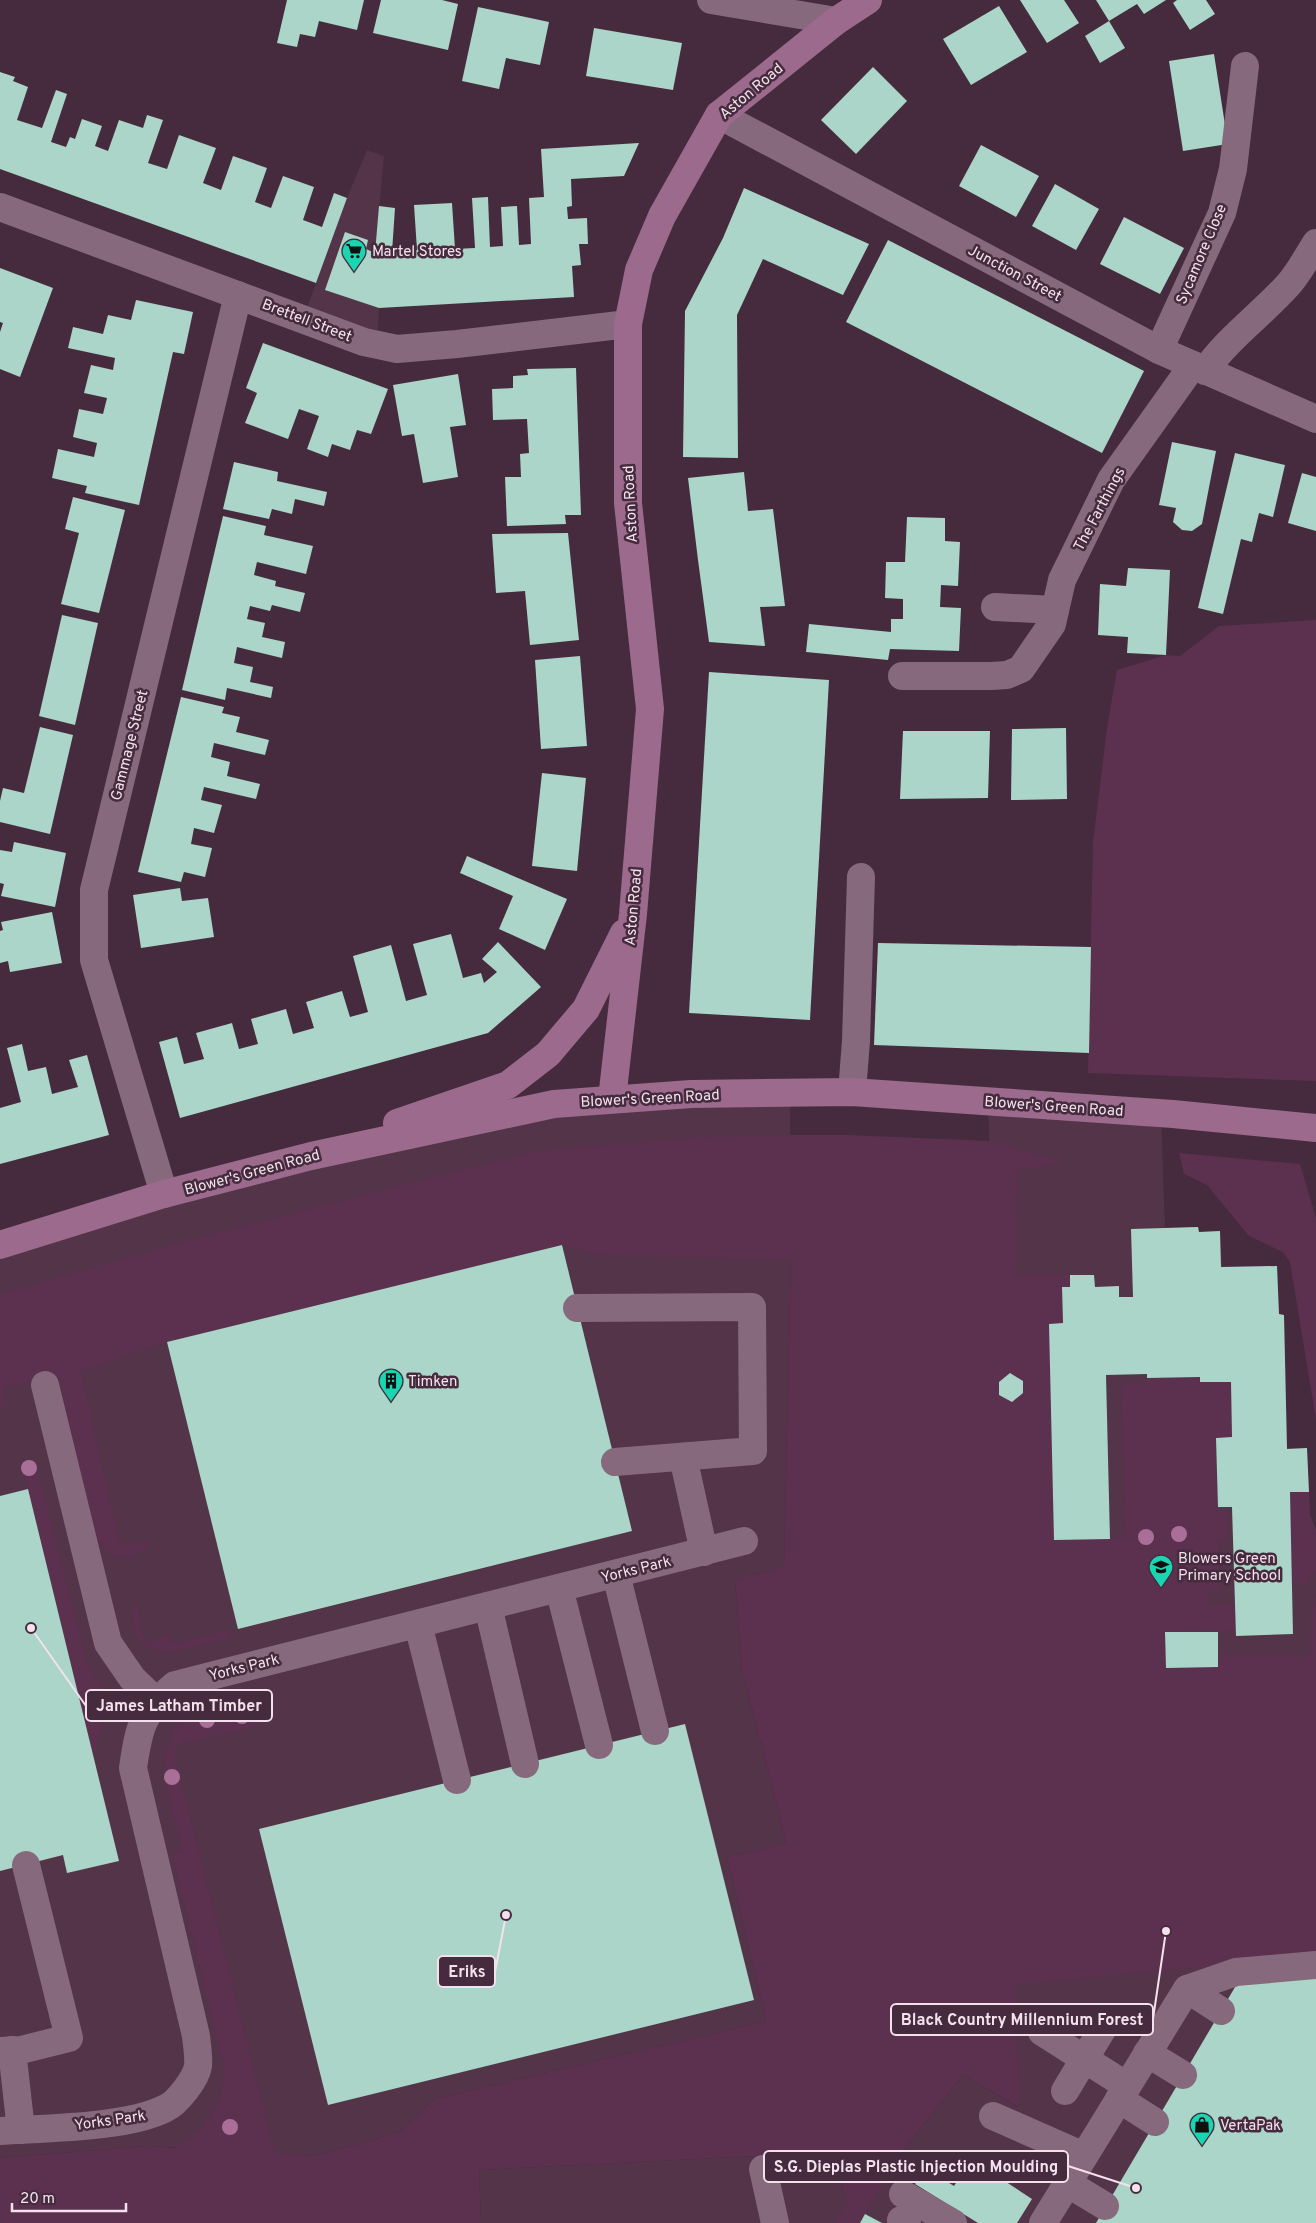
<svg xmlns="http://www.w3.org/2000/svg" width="1316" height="2223" font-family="Overpass,sans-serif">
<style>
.built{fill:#533449}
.green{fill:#5c3150}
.building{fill:#aad5c8}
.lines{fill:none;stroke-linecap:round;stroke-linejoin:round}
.minor{stroke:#87697e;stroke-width:28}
.major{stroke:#9b6a8c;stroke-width:28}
.tree{fill:#a96f98}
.labels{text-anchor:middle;stroke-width:5;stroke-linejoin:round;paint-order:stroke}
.street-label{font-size:15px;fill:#f3e2ed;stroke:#452b3d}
.poi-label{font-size:15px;fill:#f3e2ed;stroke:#452b3d;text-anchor:start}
.leader{fill:none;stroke:#f3e2ed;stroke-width:2}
.callout-dot{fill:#f3e2ed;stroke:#452b3d;stroke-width:2}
.callout{fill:#452b3d;stroke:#f3e2ed;stroke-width:2}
.callout-label{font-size:16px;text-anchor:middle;font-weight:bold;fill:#f3e2ed}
</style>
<rect width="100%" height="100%" fill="#452b3d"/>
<g class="built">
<path d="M367 150 384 156 375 253 379 308 377 344 303 319 347 198Z"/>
<path d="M790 1093 791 1259 784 1567 735 1579 742 1669 786 1843 727 1857 766 2021 434 2099 400 2132 315 2156 149 2146 0 2158V1245L554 1104Z"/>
<path d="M988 1101 1161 1113 1165 1228 1198 1227 1199 1232 1220 1231 1222 1267 1277 1266 1279 1314 1284 1315 1287 1448H1307L1310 1515 1316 1530V2223H481L479 2170 832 2152 847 2202 865 2213 902 2152 963 2075 1018 2107Z"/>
</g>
<g class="green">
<path d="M1316 620V1081L1088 1073 1093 842 1107 728 1117 670 1166 655 1180 656 1219 626Z"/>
<path d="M790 1135H848L991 1141 1063 1162 1018 1171 1016 1275H1070V1287H1062L1063 1323 1049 1324 1054 1540 1126 1537 1121 1384H1146L1147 1378 1200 1377V1382H1231L1232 1437 1216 1438 1218 1507H1227V1539L1218 1540 1220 1591H1208V1605L1235 1604 1236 1631 1165 1632 1166 1667H1218L1219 1655H1310L1311 1620 1316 1595V1956L1016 1985 1019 2107 963 2075 902 2152 860 2223H835L847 2202 832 2152 479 2170 481 2223H0V2158L149 2146 175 2148 196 2133 211 2116 222 2091 224 2068 172 1854 183 1850C172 1811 145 1736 193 1712 210 1704 230 1701 249 1697L256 1727 176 1745V1761L275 2153 315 2156 400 2132 434 2099 766 2021 727 1857 786 1843 742 1669 735 1579 784 1567 791 1260 597 1255 562 1245 167 1342 81 1372 120 1545 148 1540 147 1549C122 1562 110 1560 96 1537L59 1377 4 1387 8 1406 0 1408V1294L189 1240 535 1151 701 1137Z"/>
<path d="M1179 1153 1300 1164 1316 1218V1420L1290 1262 1283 1252 1249 1236 1207 1185 1184 1174Z"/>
<path d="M35 1459 87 1663 105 1693 107 1709 97 1741 94 1760 22 1462Z"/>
<path d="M1290 1492H1309L1310 1515 1316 1530V1571L1306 1583 1292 1585Z"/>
<path d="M136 1601 145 1642 170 1635 172 1644 230 1630 231 1637C207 1643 152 1665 137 1636 133 1629 133 1617 131 1610Z"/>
</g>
<g class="building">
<path d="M287 0H364L357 30 319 21 315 37 300 34 297 47 277 43Z"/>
<path d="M381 0H442L458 4 448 50 373 33Z"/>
<path d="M1020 0H1064L1079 23 1047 43Z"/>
<path d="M1096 0H1166L1144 14 1137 4 1109 21Z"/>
<path d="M1177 0H1206L1215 14 1190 30 1173 3Z"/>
<path d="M999 6 1027 52 971 85 943 39Z"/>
<path d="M478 7 549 22 540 65 506 58 499 89 462 81Z"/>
<path d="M1109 21 1125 48 1100 63 1085 36Z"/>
<path d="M594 28 682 43 673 90 586 76Z"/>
<path d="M1214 54 1228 144 1183 151 1169 61Z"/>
<path d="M873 67 907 101 856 154 821 120Z"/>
<path d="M0 72 15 77 13 81 28 87 17 120 42 128 56 90 67 94 51 142 66 147 70 137 75 139 82 119 102 126 95 146 108 151 119 120 143 128 147 115 163 120 148 163 167 169 179 135 216 148 203 183 221 190 233 156 267 168 255 202 271 208 283 176 314 187 303 220 322 227 334 193 347 198 316 283 0 169Z"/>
<path d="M639 143 624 176 571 179 572 206 567 207 568 219 587 218 588 244H579L581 265 572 266 574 297 379 308 325 290 345 232 368 240 366 249 375 253 379 206 395 208 392 252 417 250 414 205 452 203 455 249 475 248 472 198 488 197 490 247 503 246 501 207 517 206 519 245 531 244 529 198 544 197 541 149Z"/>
<path d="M981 145 1039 176 1016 217 959 186Z"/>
<path d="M1055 184 1099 209 1076 250 1032 226Z"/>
<path d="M744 188 869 244 843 295 763 259 737 315 738 458 683 457 685 311 723 238Z"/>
<path d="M1124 217 1184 248 1160 294 1100 264Z"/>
<path d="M888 240 1144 371 1102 453 846 322Z"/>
<path d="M0 268 53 288 20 377 0 369V332L3 323 0 322Z"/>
<path d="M136 300 193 312 184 354 173 352 139 505 85 493 87 486 52 478 58 449 94 457 97 443 73 437 79 409 103 414 107 398 84 393 91 365 113 370 115 358 68 348 73 327 103 334 108 315 131 320Z"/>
<path d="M263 343 388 389 371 434 357 430 350 450 332 444 328 457 307 449 319 416 299 409 288 439 245 423 257 393 246 388Z"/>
<path d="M576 368 581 515H565L566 524 507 526 505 477H521L520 454 529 453 527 419 493 420 492 389 513 388V376L528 375 527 369Z"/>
<path d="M458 374 466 425 450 427 458 477 423 483 414 434 402 436 393 385Z"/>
<path d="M1172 442 1216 451 1202 524 1192 531 1182 530 1173 522 1176 508 1159 505Z"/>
<path d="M1235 453 1285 465 1273 517 1259 513 1252 542 1241 539 1223 614 1198 608Z"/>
<path d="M234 462 278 472 277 481 327 492 324 506 295 499 292 514 272 509 269 519 223 509Z"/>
<path d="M744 472 748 511 773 509 785 606 760 607 765 646 709 642 698 560 688 478Z"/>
<path d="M1302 473 1316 477V531L1288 523Z"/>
<path d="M73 497 125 510 99 613 61 604 79 533 65 529Z"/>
<path d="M223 516 266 526 264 535 313 546 306 574 257 562 254 575 276 581 275 586 305 593 300 612 272 605 270 611 250 606 247 619 265 623 262 637 285 642 282 658 237 647 234 663 253 667 250 682 273 687 271 698 227 688 225 700 182 690Z"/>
<path d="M907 517 945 518V541L960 542 958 586 941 585 940 607 961 608 959 651 890 649 888 660 806 652 809 624 891 632V619H903V599L885 598 886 562H905Z"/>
<path d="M568 533 579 640 530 645 525 591 496 593 492 534Z"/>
<path d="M1128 568 1170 570 1166 655 1127 653 1128 637 1098 635 1100 584 1126 586Z"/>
<path d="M62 615 98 623 75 725 39 716Z"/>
<path d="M580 656 587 746 541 749 535 660Z"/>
<path d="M709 672 829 680 810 1020 689 1013Z"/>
<path d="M181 697 224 707 222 713 240 717 236 732 269 740 265 755 214 743 211 757 230 762 227 776 260 784 256 799 204 787 201 800 222 805 214 833 194 828 191 844 212 848 205 877 184 872 181 882 138 872Z"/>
<path d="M40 727 73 735 50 834 0 822V801L3 788 24 793Z"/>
<path d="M1066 728 1067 799 1011 800 1012 729Z"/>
<path d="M903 731H990L988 798 900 799Z"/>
<path d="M542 773 586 778 577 871 532 866Z"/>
<path d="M14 842 66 853 55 907 1 896 4 884 0 883V850L12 852Z"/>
<path d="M467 856 567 899 545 950 499 929 513 896 460 873Z"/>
<path d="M180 888 182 901 208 898 214 937 141 948 133 895Z"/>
<path d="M52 912 62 963 10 972 8 961 0 963V931L3 930 1 922Z"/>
<path d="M451 934 463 978 481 973 484 983 497 972 482 959 498 942 541 987 488 1033 180 1118 159 1042 177 1037 184 1064 204 1059 196 1033 232 1023 239 1049 258 1044 251 1019 286 1009 293 1034 314 1028 306 1002 342 991 350 1017 368 1012 353 956 391 945 406 1001 427 995 413 944Z"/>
<path d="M878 943 1091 947 1089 1053 874 1045Z"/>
<path d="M22 1044 28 1071 46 1067 52 1094 78 1087 69 1060 87 1055 109 1135 0 1164V1108L21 1102 7 1048Z"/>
<path d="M1198 1227 1199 1232 1220 1231 1221 1267 1277 1266 1279 1314 1284 1315 1287 1449 1307 1448 1309 1492H1290L1293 1634 1236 1636 1232 1507H1218L1216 1438 1232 1437 1231 1382H1200V1377L1147 1378V1374L1106 1375 1110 1539 1054 1540 1049 1324 1063 1323 1062 1287H1070V1275H1094L1095 1287 1119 1286V1297H1133L1131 1229Z"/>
<path d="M562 1245 632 1531 238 1629 167 1342Z"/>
<path d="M1010 1373 1023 1381V1393L1012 1402 999 1395V1382Z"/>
<path d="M28 1489 119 1861 67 1873 63 1855 0 1871V1496Z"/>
<path d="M1165 1632H1218V1667L1166 1668Z"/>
<path d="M685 1724 754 2000 328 2105 259 1829Z"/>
<path d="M1316 1972V2223H1096L1238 1982Z"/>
<path d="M971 2159 1032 2199 1017 2223H978L915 2184 925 2168 954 2186Z"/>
<path d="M865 2214 882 2223H860Z"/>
</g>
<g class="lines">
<g class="minor">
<path d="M711 0 836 21"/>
<path d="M719 115 1159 350 1316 419"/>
<path d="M0 207 364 342 397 349 457 344 628 324"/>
<path d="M1159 350 1222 213 1233 169 1245 66"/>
<path d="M1205 371C1228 338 1261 315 1288 285 1299 273 1307 257 1316 243"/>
<path d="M995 607 1055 610"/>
<path d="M902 676H991L1007 675 1021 669 1052 624 1062 580 1111 480 1193 365"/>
<path d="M852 1092 856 1041 861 877"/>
<path d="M164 1194 94 960V890L238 295"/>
<path d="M577 1308 752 1307 753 1451 615 1462"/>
<path d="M45 1385 108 1643 132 1678 156 1701"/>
<path d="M683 1457 704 1552"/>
<path d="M616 1574 655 1731"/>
<path d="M559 1588 599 1745"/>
<path d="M488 1606 525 1764"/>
<path d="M418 1624 457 1780"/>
<path d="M1187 1989 1221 2011"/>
<path d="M1042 2032 1127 2086"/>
<path d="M12 2050 21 2130"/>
<path d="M0 2051 21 2050 69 2038 26 1865"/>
<path d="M1147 2053 1183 2075"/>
<path d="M1065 2091 1108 2020"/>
<path d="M1119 2099 1155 2122"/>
<path d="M993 2116 1084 2156"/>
<path d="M0 2131C44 2128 128 2128 166 2108 177 2103 196 2079 198 2066 199 2057 197 2046 196 2036L133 1768C139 1726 142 1713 175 1685L744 1541"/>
<path d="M763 2169 775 2223"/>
<path d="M1067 2183 1105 2206"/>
<path d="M903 2194 953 2223"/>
<path d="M901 2220 907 2223"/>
<path d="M1043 2223 1187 1989 1236 1972 1316 1965"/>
</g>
<g class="major">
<path d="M612 1099 633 914 650 709 628 503V324L639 270 662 216 719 115 836 21 868 0"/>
<path d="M397 1123 508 1085 548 1054 586 1009 624 933"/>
<path d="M0 1245 164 1194 311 1156 554 1104 691 1094 852 1092 1173 1114 1316 1128"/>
</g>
</g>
<g class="tree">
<circle cx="29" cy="1468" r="8"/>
<circle cx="1179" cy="1534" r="8"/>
<circle cx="1146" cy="1537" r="8"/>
<circle cx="93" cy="1699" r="8"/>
<circle cx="242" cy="1716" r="8"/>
<circle cx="207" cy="1720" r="8"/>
<circle cx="172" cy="1777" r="8"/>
<circle cx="230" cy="2127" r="8"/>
</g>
<defs>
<symbol id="supermarket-pin" viewBox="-11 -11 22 30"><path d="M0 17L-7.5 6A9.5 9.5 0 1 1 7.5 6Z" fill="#1ad5b2" stroke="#452b3d"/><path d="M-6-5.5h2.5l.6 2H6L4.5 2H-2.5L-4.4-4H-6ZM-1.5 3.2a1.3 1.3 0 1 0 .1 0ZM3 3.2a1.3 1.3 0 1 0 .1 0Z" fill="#111"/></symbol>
<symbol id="building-pin" viewBox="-11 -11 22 30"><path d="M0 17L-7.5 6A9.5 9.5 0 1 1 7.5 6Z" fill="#1ad5b2" stroke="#452b3d"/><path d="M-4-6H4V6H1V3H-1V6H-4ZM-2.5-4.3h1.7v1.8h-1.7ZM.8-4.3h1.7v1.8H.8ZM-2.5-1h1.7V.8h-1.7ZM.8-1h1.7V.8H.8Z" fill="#111"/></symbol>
<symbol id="school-pin" viewBox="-11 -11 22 30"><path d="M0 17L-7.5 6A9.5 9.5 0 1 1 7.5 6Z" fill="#1ad5b2" stroke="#452b3d"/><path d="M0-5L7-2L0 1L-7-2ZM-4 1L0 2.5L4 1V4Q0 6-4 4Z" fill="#111"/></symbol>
<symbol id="shop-pin" viewBox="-11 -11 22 30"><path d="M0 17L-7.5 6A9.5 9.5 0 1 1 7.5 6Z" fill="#1ad5b2" stroke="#452b3d"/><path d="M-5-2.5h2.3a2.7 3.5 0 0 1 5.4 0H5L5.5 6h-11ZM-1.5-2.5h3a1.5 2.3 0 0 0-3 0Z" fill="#111"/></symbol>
</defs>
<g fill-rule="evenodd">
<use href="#supermarket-pin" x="340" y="237" width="28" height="38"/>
<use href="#building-pin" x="377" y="1367" width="28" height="38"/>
<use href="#school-pin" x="1147" y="1553" width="28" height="38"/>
<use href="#shop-pin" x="1188" y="2111" width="28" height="38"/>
</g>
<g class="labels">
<g class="street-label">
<text transform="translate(751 91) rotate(-40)" y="5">Aston Road</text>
<text transform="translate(1201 254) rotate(-67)" y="5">Sycamore Close</text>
<text transform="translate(1015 273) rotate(28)" y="5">Junction Street</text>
<text transform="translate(307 320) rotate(21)" y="5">Brettell Street</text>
<text transform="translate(630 504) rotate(-93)" y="5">Aston Road</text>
<text transform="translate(1099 509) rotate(-62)" y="5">The Farthings</text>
<text transform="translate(129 745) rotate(-76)" y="5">Gammage Street</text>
<text transform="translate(633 907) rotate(-85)" y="5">Aston Road</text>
<text transform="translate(650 1098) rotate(-3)" y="5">Blower's Green Road</text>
<text transform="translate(1054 1106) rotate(4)" y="5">Blower's Green Road</text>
<text transform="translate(252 1172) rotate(-15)" y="5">Blower's Green Road</text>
<text transform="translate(636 1569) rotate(-14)" y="5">Yorks Park</text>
<text transform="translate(244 1667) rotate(-14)" y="5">Yorks Park</text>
<text transform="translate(110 2120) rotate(-8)" y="5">Yorks Park</text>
</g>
<g class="poi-label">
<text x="372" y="256">Martel Stores</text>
<text x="408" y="1386">Timken</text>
<text x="1178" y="1563">Blowers Green<tspan x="1178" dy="17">Primary School</tspan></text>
<text x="1220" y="2130">VertaPak</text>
</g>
</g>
<path class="leader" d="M31 1628L86 1706M506 1915L495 1972M1166 1931L1153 2019M1136 2188L1068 2166"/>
<g class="callout-dot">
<circle cx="31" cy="1628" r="5"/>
<circle cx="506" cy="1915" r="5"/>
<circle cx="1166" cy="1931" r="5"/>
<circle cx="1136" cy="2188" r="5"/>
</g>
<g class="callout">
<rect x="86" y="1690" width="186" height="31" rx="5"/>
<rect x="438" y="1956" width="57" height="31" rx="5"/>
<rect x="891" y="2004" width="262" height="31" rx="5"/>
<rect x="764" y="2151" width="304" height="31" rx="5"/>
</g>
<g class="callout-label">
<text x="179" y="1711">James Latham Timber</text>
<text x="467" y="1977">Eriks</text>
<text x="1022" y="2025">Black Country Millennium Forest</text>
<text x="916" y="2172">S.G. Dieplas Plastic Injection Moulding</text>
</g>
<path d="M12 2203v8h114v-8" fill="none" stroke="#f3e2ed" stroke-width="2.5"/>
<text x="20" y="2203" font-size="15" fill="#f3e2ed" stroke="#452b3d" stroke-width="4" paint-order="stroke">20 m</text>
</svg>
